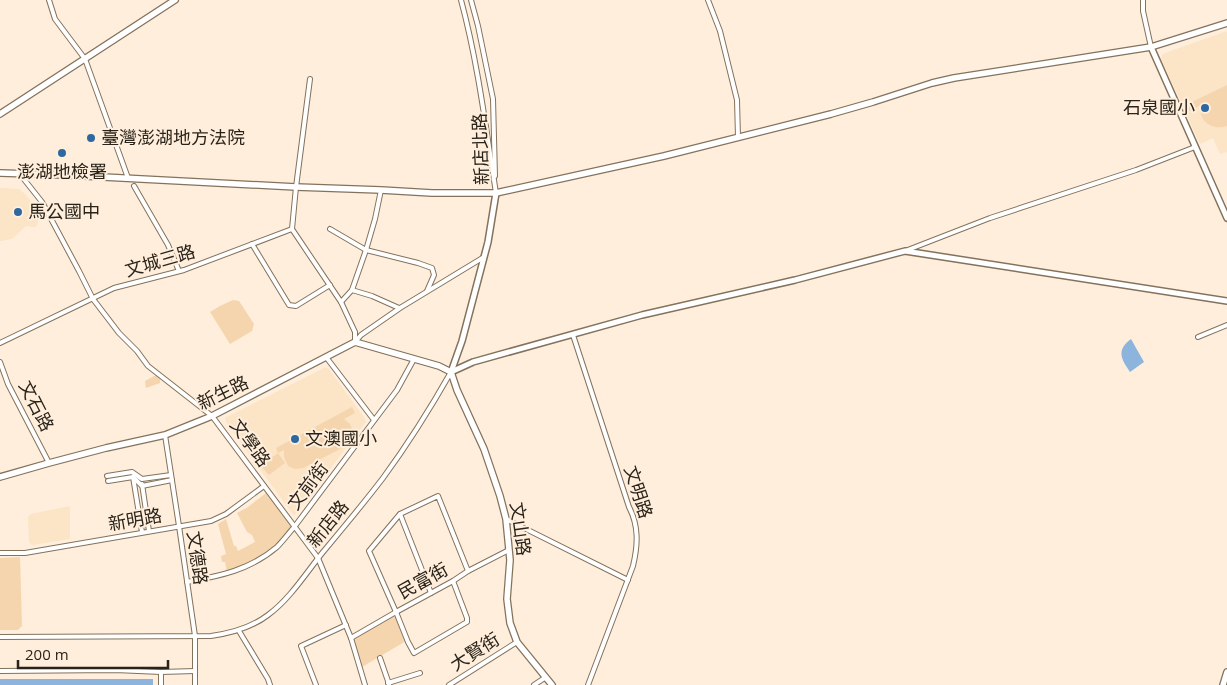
<svg xmlns="http://www.w3.org/2000/svg" width="1227" height="685" font-family="'Open Sans','Noto Sans TC',sans-serif">
<style>
.built{fill:#fce4c6}
.green{fill:#f5d5ae}
.water{fill:#8db4dc}
.lines{fill:none;stroke-linecap:round;stroke-linejoin:round}
.minor-casing{stroke:#83725c;stroke-width:6}
.tertiary-casing{stroke:#83725c;stroke-width:8}
.secondary-casing{stroke:#83725c;stroke-width:8}
.minor{stroke:#fff;stroke-width:4}
.tertiary{stroke:#fff;stroke-width:5}
.secondary{stroke:#fff;stroke-width:5.5}
.poi-dot{fill:#2d68a0;stroke:#feeedb;stroke-width:2}
.labels{text-anchor:middle;stroke-width:4;stroke-linejoin:round;paint-order:stroke}
.poi-label{font-size:18px;fill:#2a231a;stroke:#feeedb;text-anchor:start}
.street-label{font-size:18px;fill:#2a231a;stroke:#feeedb}
</style>
<rect width="100%" height="100%" fill="#feeedb"/>
<g class="built">
<path d="M1227 31V152L1220 154 1213 138 1200 144 1161 59 1162 55 1165 53Z"/>
<path d="M0 188 19 189 26 195 33 204 38 219V224L35 227 26 226 12 239 0 241Z"/>
<path d="M324 368H328L364 417 366 422 294 516 227 424 225 418Z"/>
<path d="M70 506V539L32 545 29 542 28 517 31 514Z"/>
</g>
<g class="green">
<path d="M1227 85V126C1213 131 1197 121 1201 105L1189 111 1186 105Z"/>
<path d="M233 300 239 301 254 324 252 331 230 344 210 312 220 306Z"/>
<path d="M156 375 160 379V383L146 388 145 381Z"/>
<path d="M352 407 355 413 344 419 350 424 352 429 353 434 350 442 346 446 303 468 295 469 288 466 284 457V450L278 453 276 448Z"/>
<path d="M278 453 285 463 269 475 261 466Z"/>
<path d="M266 493 293 526 276 545 254 561 227 572 225 562H222L221 556 226 554 218 524 226 519 234 546H236L238 551 255 542 252 535 247 532 237 513 248 507Z"/>
<path d="M20 557 22 626 18 630H0V558Z"/>
<path d="M395 614 406 641 362 667 353 639Z"/>
</g>
<g class="water">
<path d="M1131 339 1144 362 1130 372C1121 359 1116 350 1131 339Z"/>
<rect x="0" y="679" width="153" height="6"/>
</g>
<g class="lines">
<defs>
<g id="minor">
<path d="M49 0 55 19 85 59 128 178"/>
<path d="M461 0C478 63 486 129 496 193"/>
<path d="M471 0 478 26 493 99 495 176"/>
<path d="M708 0 720 31 737 100 738 137"/>
<path d="M1143 0V11L1151 47"/>
<path d="M19 173 42 202 79 271 93 299 119 333 137 351 148 366 212 416 318 558 351 638 365 685"/>
<path d="M134 186 168 245 179 271"/>
<path d="M292 229 341 302 355 332V341"/>
<path d="M330 229 366 250 418 263 432 268 434 275 427 291"/>
<path d="M252 244 289 305 296 306 330 285"/>
<path d="M905 251 990 218 1136 170 1195 147"/>
<path d="M352 290 372 296 399 308"/>
<path d="M341 302 352 290 366 250 375 219 381 190"/>
<path d="M573 335 629 507C639 526 638 545 633 566L588 685"/>
<path d="M1198 337 1227 325"/>
<path d="M355 342 361 335 400 308 484 257"/>
<path d="M0 343 114 288 184 270 292 229 296 187 310 79"/>
<path d="M326 357 374 420"/>
<path d="M0 362 8 384 49 463"/>
<path d="M165 435 179 526 195 636V685"/>
<path d="M107 476 132 472 142 479 171 475"/>
<path d="M133 477 142 532"/>
<path d="M108 481 133 477 142 486 172 480"/>
<path d="M142 484 149 531"/>
<path d="M400 514 431 593"/>
<path d="M506 519 628 580"/>
<path d="M0 553H25L211 521 226 514 264 486"/>
<path d="M453 581 467 618V622L414 653 408 642 396 612 369 551 400 514 438 496 468 571"/>
<path d="M187 582C220 576 250 570 277 547 283 541 289 533 295 526L397 390 414 359"/>
<path d="M239 631 268 679 270 685"/>
<path d="M0 637 211 636C232 633 251 628 268 615 290 599 306 573 323 552 343 528 364 503 383 478 408 444 430 409 451 372"/>
<path d="M351 638 396 612 453 581 468 571 509 550"/>
<path d="M380 658 389 684"/>
<path d="M0 671 115 670 161 672 195 671"/>
<path d="M388 683 420 673"/>
<path d="M161 685V672"/>
<path d="M316 685 301 646 346 625"/>
<path d="M449 685 517 642"/>
<path d="M534 685 546 677"/>
</g>
<g id="tertiary">
<path d="M1151 47 1227 218"/>
<path d="M451 372 473 362 642 315 795 280 905 251 1227 301"/>
<path d="M451 372 462 341 488 242 496 193"/>
</g>
<g id="secondary">
<path d="M0 114 175 0"/>
<path d="M0 173 65 175 296 187 381 190 432 193H496L664 156 831 114 873 102 932 83 954 78 1151 47 1227 23"/>
<path d="M0 477 49 463 106 448 165 435 212 416 355 342 439 366 451 372 457 390 484 449 500 496 506 519 510 560 507 599 510 623 517 642 552 685"/>
<path d="M1223 685 1227 672"/>
</g>
</defs>
<use href="#minor" class="minor-casing"/>
<use href="#tertiary" class="tertiary-casing"/>
<use href="#secondary" class="secondary-casing"/>
<use href="#minor" class="minor"/>
<use href="#tertiary" class="tertiary"/>
<use href="#secondary" class="secondary"/>
</g>
<g class="poi-dot">
<circle cx="1205" cy="108" r="5"/>
<circle cx="91" cy="138" r="5"/>
<circle cx="62" cy="153" r="5"/>
<circle cx="18" cy="212" r="5"/>
<circle cx="295" cy="439" r="5"/>
</g>
<g class="labels">
<g class="poi-label">
<text x="1195" y="114" text-anchor="end">石泉國小</text>
<text x="101" y="144">臺灣澎湖地方法院</text>
<text x="62" y="178" text-anchor="middle">澎湖地檢署</text>
<text x="28" y="218">馬公國中</text>
<text x="305" y="445">文澳國小</text>
</g>
<g class="street-label">
<text transform="translate(481 149) rotate(-92)" y="6">新店北路</text>
<text transform="translate(160 261) rotate(-16)" y="6">文城三路</text>
<text transform="translate(223 393) rotate(-26)" y="6">新生路</text>
<text transform="translate(36 406) rotate(63)" y="6">文石路</text>
<text transform="translate(250 443) rotate(54)" y="6">文學路</text>
<text transform="translate(308 486) rotate(-53)" y="6">文前街</text>
<text transform="translate(638 492) rotate(72)" y="6">文明路</text>
<text transform="translate(135 520) rotate(-10)" y="6">新明路</text>
<text transform="translate(328 524) rotate(-51)" y="6">新店路</text>
<text transform="translate(520 529) rotate(82)" y="6">文山路</text>
<text transform="translate(197 558) rotate(82)" y="6">文德路</text>
<text transform="translate(423 581) rotate(-29)" y="6">民富街</text>
<text transform="translate(475 652) rotate(-32)" y="6">大賢街</text>
</g>
</g>
<path d="M18 660v8h150v-8" fill="none" stroke="#2a231a" stroke-width="2.5"/>
<text x="25" y="660" font-size="15" fill="#2a231a" stroke="#feeedb" stroke-width="4" paint-order="stroke">200 m</text>
</svg>
